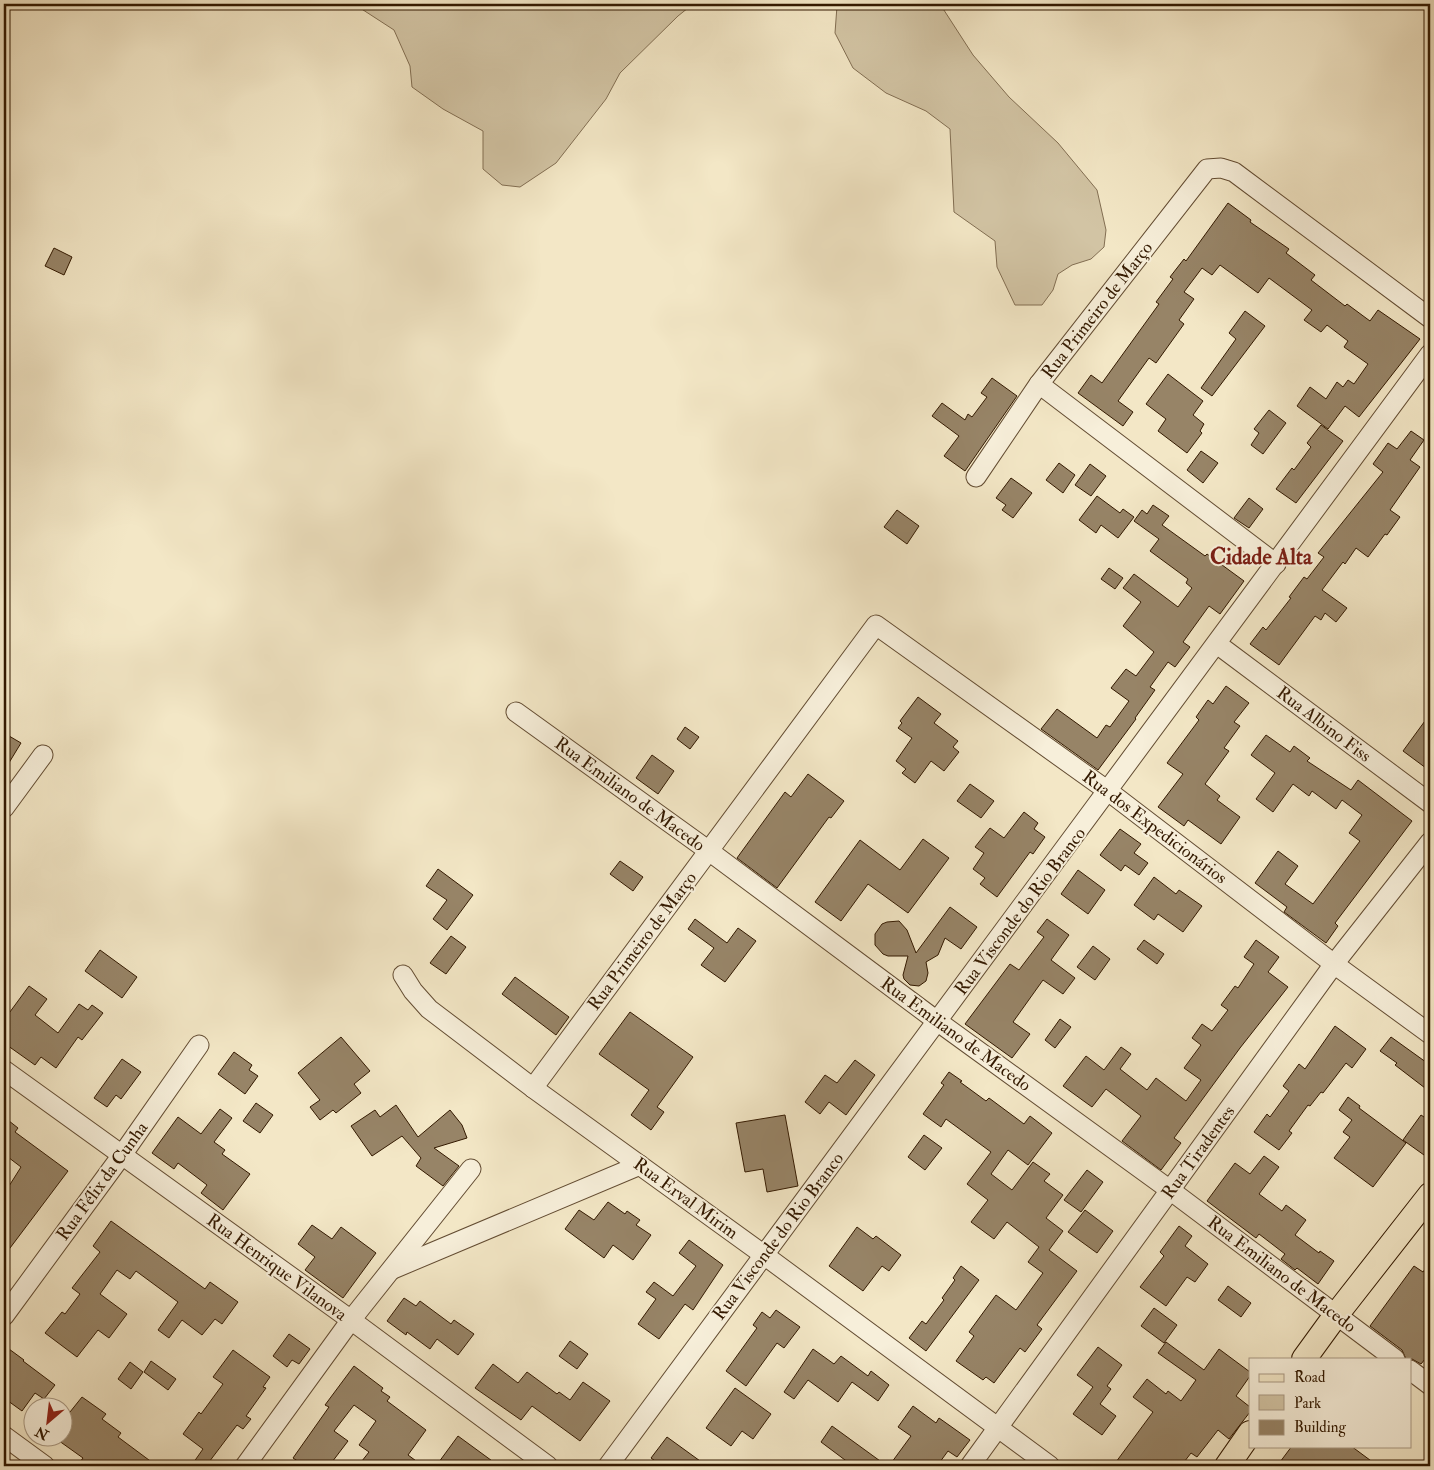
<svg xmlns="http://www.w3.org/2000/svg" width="1434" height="1470" font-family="'IM FELL Double Pica',serif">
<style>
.green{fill:#d2c4a4;stroke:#826e52}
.building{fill:#978467;stroke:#331900}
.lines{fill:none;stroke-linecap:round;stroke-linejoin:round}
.minor-casing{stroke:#634c32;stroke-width:21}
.major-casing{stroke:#331900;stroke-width:26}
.minor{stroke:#f7efda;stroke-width:19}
.major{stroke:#f3e7c6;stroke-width:24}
.labels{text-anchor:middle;stroke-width:4;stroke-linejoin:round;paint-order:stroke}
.street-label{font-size:18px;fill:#331900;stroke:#f7efda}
.district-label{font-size:22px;font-weight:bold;fill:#7a1f14;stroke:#f7efda}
</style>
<rect width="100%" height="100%" fill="#f3e7c6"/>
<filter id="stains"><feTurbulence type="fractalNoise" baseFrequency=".004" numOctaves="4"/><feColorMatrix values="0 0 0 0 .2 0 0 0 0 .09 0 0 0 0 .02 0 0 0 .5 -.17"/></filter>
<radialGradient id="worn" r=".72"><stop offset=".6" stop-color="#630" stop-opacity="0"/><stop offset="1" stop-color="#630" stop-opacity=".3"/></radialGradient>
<g class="green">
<path d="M325 4H693L678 16 620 73 606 99 556 163 520 187 502 185 483 169V131L443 109 412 87 410 66 394 30 357 6Z"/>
<path d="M834 4H940L973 55 1009 97 1058 143 1097 190 1106 230 1104 247 1091 259 1072 265 1058 274 1053 290 1042 305H1015L997 267 995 241 954 212 950 129 926 111 886 93 853 68 835 33 837 6Z"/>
</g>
<g class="building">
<path d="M1228 203 1251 220 1250 222 1289 249 1286 253 1315 275 1311 280 1345 306 1347 304 1370 321 1378 310 1420 339 1359 417 1345 406 1328 429 1297 406 1310 387 1326 399 1337 382 1343 387 1348 380 1354 384 1368 364 1344 347 1348 341 1327 325 1321 332 1304 320 1312 310 1269 278 1258 293 1220 265 1212 275 1202 268 1184 292 1194 299 1179 320 1184 324 1156 363 1149 358 1118 401 1133 412 1123 426 1078 393 1091 375 1102 383 1159 304 1156 302 1173 279 1170 277 1184 259 1186 261Z"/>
<path d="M54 248 72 257 64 275 45 266Z"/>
<path d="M1245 311 1265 326 1212 396 1201 388 1236 339 1229 333Z"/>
<path d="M1168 374 1203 401 1193 415 1204 424 1200 431 1202 433 1187 453 1158 431 1166 419 1146 404Z"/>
<path d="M992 378 1017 396 965 471 944 456 959 436 932 416 942 403 965 420 968 414 972 417 987 397 981 393Z"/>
<path d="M1269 410 1286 423 1263 454 1251 445 1259 433 1254 429Z"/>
<path d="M1321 425 1343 441 1296 503 1276 489 1292 468 1294 470 1311 447 1307 443Z"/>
<path d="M1411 431 1424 440 1410 460 1420 467 1390 510 1400 517 1387 535 1385 534 1368 557 1356 548 1345 564 1343 562 1322 590 1347 608 1336 622 1325 613 1321 620 1315 616 1279 665 1250 644 1263 627 1266 630 1291 598 1289 597 1304 577 1307 579 1324 557 1318 553 1383 472 1373 464 1388 443 1397 449Z"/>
<path d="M1201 451 1218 463 1203 483 1187 470Z"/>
<path d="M1059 463 1075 475 1063 493 1046 480Z"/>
<path d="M1090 464 1106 476 1091 496 1075 485Z"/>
<path d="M1011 478 1032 493 1013 518 1002 510 1006 505 996 498Z"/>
<path d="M1097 496 1120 513 1123 509 1134 517 1118 538 1101 525 1096 533 1079 520Z"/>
<path d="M1249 498 1263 509 1249 528 1234 518Z"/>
<path d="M1153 505 1169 516 1162 525 1205 556 1207 554 1244 581 1220 614 1209 606 1183 642 1190 647 1175 667 1168 662 1150 687 1155 690 1135 718 1136 719 1098 770 1041 729 1057 709 1097 738 1106 725 1110 727 1129 701 1111 688 1126 669 1136 676 1154 652 1123 626 1141 602 1123 588 1134 574 1178 607 1192 588 1186 583 1188 579 1150 551 1159 539 1134 521 1142 510 1147 514Z"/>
<path d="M897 510 919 526 907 544 884 527Z"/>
<path d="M1109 568 1123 578 1115 589 1101 579Z"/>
<path d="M1226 686 1249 703 1234 722 1240 726 1224 748 1229 751 1205 784 1220 796 1217 800 1240 817 1221 844 1188 820 1184 826 1158 807 1183 774 1167 763 1199 720 1196 717 1208 700 1213 704Z"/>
<path d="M918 697 941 714 934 723 958 741 953 747 959 752 944 771 931 761 915 783 902 773 906 769 896 761 912 738 898 728 902 723 900 721Z"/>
<path d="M1430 714V771L1403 751Z"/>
<path d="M685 727 699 737 690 749 677 739Z"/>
<path d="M4 733 21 743 4 771Z"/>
<path d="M1266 735 1290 752 1294 746 1310 758 1307 761 1351 790 1358 780 1412 821 1335 923 1338 926 1326 943 1284 912 1287 907 1255 883 1278 851 1298 866 1285 884 1313 904 1360 841 1349 833 1362 815 1342 800 1336 809 1312 791 1309 796 1293 784 1273 812 1256 799 1275 773 1251 755Z"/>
<path d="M652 755 674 771 658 794 636 778Z"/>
<path d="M808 774 844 801 831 818 829 817 777 888 737 858 785 792 791 797Z"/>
<path d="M970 784 994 801 981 818 957 801Z"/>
<path d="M1024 812 1038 823 1034 829 1045 837 1033 854 1030 852 997 897 980 884 985 878 973 869 984 853 975 847 990 828 1004 838Z"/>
<path d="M1120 829 1141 844 1134 853 1148 863 1139 875 1125 865 1121 871 1100 855Z"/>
<path d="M923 839 949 858 908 913 868 884 841 921 815 902 860 840 900 870Z"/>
<path d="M620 861 643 877 633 891 610 874Z"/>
<path d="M438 869 473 895 447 930 433 919 447 900 426 886Z"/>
<path d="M1078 870 1105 890 1088 914 1061 894Z"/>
<path d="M1154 877 1176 894 1179 890 1202 906 1183 932 1158 914 1154 920 1134 905Z"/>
<path d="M950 907 977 927 961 949 945 938 938 955 926 962 928 973 926 981 919 986 910 985 904 979 903 975 908 956H888L883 954 875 945V934L882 924 887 922 899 921 907 930 916 953Z"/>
<path d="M695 919 727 943 738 928 756 941 725 982 701 965 714 948 688 929Z"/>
<path d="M1047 919 1069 935 1051 960 1075 978 1063 994 1043 980 1013 1022 1030 1034 1012 1058 965 1024 1010 964 1019 970 1044 937 1037 932Z"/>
<path d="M451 936 466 947 446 974 430 963Z"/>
<path d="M1144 940 1164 954 1157 964 1137 949Z"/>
<path d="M1256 940 1279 957 1268 972 1288 987 1240 1048 1174 1138 1181 1143 1161 1170 1122 1141 1141 1116 1106 1089 1092 1107 1063 1086 1086 1056 1104 1070 1121 1047 1131 1054 1120 1069 1147 1090 1156 1078 1186 1101 1201 1080 1184 1068 1201 1045 1192 1038 1202 1024 1212 1031 1228 1010 1221 1005 1235 986 1238 988 1254 964 1244 957Z"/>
<path d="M1093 946 1110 959 1095 980 1077 967Z"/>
<path d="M100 950 137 977 122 998 85 971Z"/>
<path d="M515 977 569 1017 556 1035 502 994Z"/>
<path d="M29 986 47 999 35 1015 58 1033 79 1004 88 1010 92 1005 103 1013 82 1040 78 1037 56 1068 41 1057 35 1065 4 1043V1020Z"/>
<path d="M630 1012 693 1057 657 1107 664 1112 651 1130 631 1115 649 1090 599 1054Z"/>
<path d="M1060 1019 1071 1027 1055 1048 1045 1040Z"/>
<path d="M1335 1026 1366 1049 1352 1068 1346 1063 1323 1093 1321 1092 1310 1106 1308 1105 1289 1131 1292 1133 1279 1150 1254 1132 1267 1114 1270 1117 1289 1091 1283 1086 1299 1064 1305 1069Z"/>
<path d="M341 1037 370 1071 354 1084 361 1093 336 1113 333 1110 320 1120 310 1107 320 1100 298 1073Z"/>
<path d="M1391 1037 1430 1065V1081L1425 1088 1395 1065 1397 1063 1380 1051Z"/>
<path d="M234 1052 252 1065 249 1070 258 1076 245 1094 218 1074Z"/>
<path d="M122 1059 141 1072 121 1099 116 1095 107 1107 94 1098Z"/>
<path d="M855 1060 875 1075 846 1115 829 1102 820 1114 805 1102 825 1075 837 1083Z"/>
<path d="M949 1072 962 1081 960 1082 986 1101 989 1098 1024 1124 1030 1116 1052 1133 1028 1165 1008 1150 991 1174 1012 1190 1033 1162 1050 1174 1044 1181 1063 1195 1046 1218 1063 1231 1049 1250 1077 1271 1037 1325 1042 1329 1025 1352 1020 1348 994 1383 986 1377 983 1380 956 1361 974 1336 969 1332 996 1295 1016 1310 1043 1273 1028 1262 1039 1247 1007 1222 994 1239 971 1222 988 1200 967 1184 991 1152 946 1119 941 1127 923 1114 944 1085 941 1083Z"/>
<path d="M1348 1097 1360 1106 1359 1108 1406 1143 1373 1187 1334 1158 1350 1137 1343 1132 1352 1120 1339 1110Z"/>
<path d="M256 1103 273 1115 260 1133 243 1121Z"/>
<path d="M396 1105 418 1137 450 1110 462 1125 467 1138 434 1148 459 1166 443 1186 416 1166 421 1158 402 1136 372 1156 351 1126 375 1110 380 1117Z"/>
<path d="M220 1109 232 1118 214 1142 225 1150 222 1154 250 1174 223 1210 201 1193 207 1185 178 1163 174 1169 152 1153 178 1117 201 1134Z"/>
<path d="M785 1115 798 1186 767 1192 763 1169 745 1172 736 1123Z"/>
<path d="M1421 1115 1430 1121V1147L1424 1155 1403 1140Z"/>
<path d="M4 1117 18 1128 15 1132 68 1171 4 1256V1194L21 1167 4 1154Z"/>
<path d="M924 1135 942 1148 925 1170 908 1157Z"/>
<path d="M1264 1156 1279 1167 1259 1194 1282 1211 1286 1205 1306 1220 1295 1235 1319 1253 1320 1251 1334 1261 1318 1284 1297 1268 1295 1270 1281 1259 1285 1254 1259 1234 1256 1238 1207 1201 1235 1163 1250 1174Z"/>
<path d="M1087 1170 1103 1182 1081 1212 1064 1200Z"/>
<path d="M608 1202 625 1214 627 1211 640 1220 636 1225 651 1235 633 1260 613 1245 604 1258 565 1229 579 1210 594 1220Z"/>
<path d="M1085 1210 1113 1231 1097 1253 1068 1232Z"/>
<path d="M111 1221 205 1289 210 1282 238 1302 222 1324 215 1319 202 1335 182 1320 169 1338 158 1330 178 1302 136 1271 130 1279 117 1270 100 1294 127 1314 109 1338 98 1330 77 1357 45 1333 62 1312 65 1314 80 1294 72 1288 100 1252 93 1246Z"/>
<path d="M312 1225 332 1239 341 1227 376 1253 343 1298 305 1270 315 1257 298 1244Z"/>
<path d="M1179 1226 1192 1236 1185 1246 1208 1264 1195 1282 1187 1277 1166 1306 1140 1287 1164 1256 1160 1252Z"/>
<path d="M857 1227 873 1239 876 1236 901 1255 889 1271 882 1266 863 1291 829 1266Z"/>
<path d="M689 1240 723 1265 693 1310 685 1304 659 1339 638 1324 656 1299 646 1292 654 1282 673 1296 696 1266 679 1253Z"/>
<path d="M1430 1262V1353L1421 1364 1412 1359H1406L1402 1350 1370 1326 1414 1266 1423 1272Z"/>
<path d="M961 1266 979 1280 926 1351 909 1338 922 1321 926 1324 944 1300 942 1298 955 1280 953 1278Z"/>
<path d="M1228 1286 1251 1303 1241 1317 1218 1300Z"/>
<path d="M404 1298 416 1306 420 1301 451 1324 454 1320 474 1334 458 1355 437 1339 430 1349 407 1332 406 1335 387 1321Z"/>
<path d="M1154 1308 1177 1325 1164 1343 1141 1326Z"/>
<path d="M776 1310 800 1327 784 1348 777 1343 746 1386 726 1371 757 1328 753 1325 762 1312 770 1318Z"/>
<path d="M289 1334 310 1349 299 1364 292 1360 287 1367 273 1356Z"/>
<path d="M570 1341 588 1354 577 1369 559 1356Z"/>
<path d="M1166 1342 1204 1370 1219 1349 1250 1372V1376L1236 1396 1250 1407V1412L1229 1439 1218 1430 1197 1457 1191 1453 1181 1466H1113L1153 1412 1133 1397 1147 1379 1166 1394 1168 1391 1181 1401 1196 1380 1158 1353Z"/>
<path d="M1098 1347 1122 1365 1107 1386 1111 1389 1100 1404 1116 1416 1102 1435 1073 1414 1093 1387 1077 1375Z"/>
<path d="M9 1349 24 1360 23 1361 55 1385 44 1399 35 1393 22 1411 4 1398V1356Z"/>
<path d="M813 1349 834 1364 841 1356 868 1376 871 1371 889 1385 878 1401 852 1382 838 1402 808 1380 794 1399 784 1392Z"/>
<path d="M233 1350 270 1377 263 1387 266 1388 246 1416 251 1419 243 1429 237 1425 206 1466H191L203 1449 183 1434 199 1412 201 1414 223 1384 213 1377Z"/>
<path d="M151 1361 176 1379 168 1390 144 1372Z"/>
<path d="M130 1362 143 1372 131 1389 118 1379Z"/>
<path d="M493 1364 518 1383 527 1372 557 1394 559 1392 570 1400 583 1382 610 1401 580 1441 532 1406 521 1420 475 1388Z"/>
<path d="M354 1366 383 1388 381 1391 390 1397 387 1401 426 1430 408 1455 423 1466H358L369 1452 359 1445 376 1421 354 1405 334 1431 348 1441 329 1466H305L293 1458 329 1407 325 1405Z"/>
<path d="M735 1388 771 1414 753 1439 742 1431 731 1446 706 1428Z"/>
<path d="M82 1397 106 1414 102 1419 121 1433 118 1437 157 1466H77L83 1458 55 1438H62V1422Z"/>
<path d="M913 1406 936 1423 939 1418 970 1440 957 1457 948 1451 937 1466H889L911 1436 898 1427Z"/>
<path d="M832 1426 887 1466H853L821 1442Z"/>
<path d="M458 1436 499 1466H436Z"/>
<path d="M667 1437 707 1466H662L651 1458Z"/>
<path d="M1292 1446H1351L1378 1466H1277Z"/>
</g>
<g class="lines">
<defs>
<g id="minor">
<path d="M1039 384 1276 564"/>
<path d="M976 477 1039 384 1207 169 1221 168 1234 172 1430 318"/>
<path d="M1217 644 1430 803"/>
<path d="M516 712 709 851 937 1021 1170 1190 1395 1359"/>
<path d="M4 808 43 755"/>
<path d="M403 975 413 991 429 1009 533 1088 764 1255 1050 1466"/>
<path d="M4 1070 351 1320 548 1466"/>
<path d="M533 1088 876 625 1108 791 1334 964 1430 1034"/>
<path d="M393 1269 640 1165"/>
<path d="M4 1316 122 1155 199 1045"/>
<path d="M1410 1370 1430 1385"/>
<path d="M4 1436 45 1466"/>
<path d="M245 1466 351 1320 471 1169"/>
<path d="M608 1466 1430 354"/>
<path d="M970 1466 1334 964 1430 842"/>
</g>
<g id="major">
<path d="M1304 1359 1336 1315 1430 1195"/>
<path d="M1227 1466 1250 1433"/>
</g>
</defs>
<use href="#minor" class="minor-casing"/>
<use href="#major" class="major-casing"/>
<use href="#minor" class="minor"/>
<use href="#major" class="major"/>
</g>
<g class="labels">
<g class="street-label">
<text transform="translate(1097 310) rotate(-52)" y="6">Rua Primeiro de Março</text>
<text transform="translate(1324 724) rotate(37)" y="6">Rua Albino Fiss</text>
<text transform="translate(630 794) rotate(36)" y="6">Rua Emiliano de Macedo</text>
<text transform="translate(1155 827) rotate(37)" y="6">Rua dos Expedicionários</text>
<text transform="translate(1020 911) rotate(-53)" y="6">Rua Visconde do Rio Branco</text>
<text transform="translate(642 941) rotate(-53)" y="6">Rua Primeiro de Março</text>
<text transform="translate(956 1034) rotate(36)" y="6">Rua Emiliano de Macedo</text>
<text transform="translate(1198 1152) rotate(-54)" y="6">Rua Tiradentes</text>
<text transform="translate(102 1181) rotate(-54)" y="6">Rua Félix da Cunha</text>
<text transform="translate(686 1198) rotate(36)" y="6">Rua Erval Mirim</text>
<text transform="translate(778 1236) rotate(-53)" y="6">Rua Visconde do Rio Branco</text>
<text transform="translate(277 1267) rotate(36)" y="6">Rua Henrique Vilanova</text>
<text transform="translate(1282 1274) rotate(37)" y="6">Rua Emiliano de Macedo</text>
</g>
<g class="district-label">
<text x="1261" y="564">Cidade Alta</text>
</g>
</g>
<rect width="1434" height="1470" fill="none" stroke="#f3e7c6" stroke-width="20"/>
<rect x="5" y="5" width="1424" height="1460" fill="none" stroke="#331900" stroke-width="2.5"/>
<rect x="10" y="10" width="1414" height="1450" fill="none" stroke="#331900"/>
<rect x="1249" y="1358" width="162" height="90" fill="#f7efda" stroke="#a99983"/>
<rect x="1259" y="1374" width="25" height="8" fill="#f3e7c6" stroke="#a99983"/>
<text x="1294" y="1382" font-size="15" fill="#331900">Road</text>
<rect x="1259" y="1395" width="25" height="15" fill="#d2c4a4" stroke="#a99983"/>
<text x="1294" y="1408" font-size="15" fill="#331900">Park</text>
<rect x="1259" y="1420" width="25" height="15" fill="#978467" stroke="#a99983"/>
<text x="1294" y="1432" font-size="15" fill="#331900">Building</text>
<g transform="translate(48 1422) rotate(208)"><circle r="24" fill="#f7efda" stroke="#a99983"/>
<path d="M0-4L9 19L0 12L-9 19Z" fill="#8f2418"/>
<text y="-8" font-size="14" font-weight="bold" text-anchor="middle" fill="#331900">N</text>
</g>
<rect width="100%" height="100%" filter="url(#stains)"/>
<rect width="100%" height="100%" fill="url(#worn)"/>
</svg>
